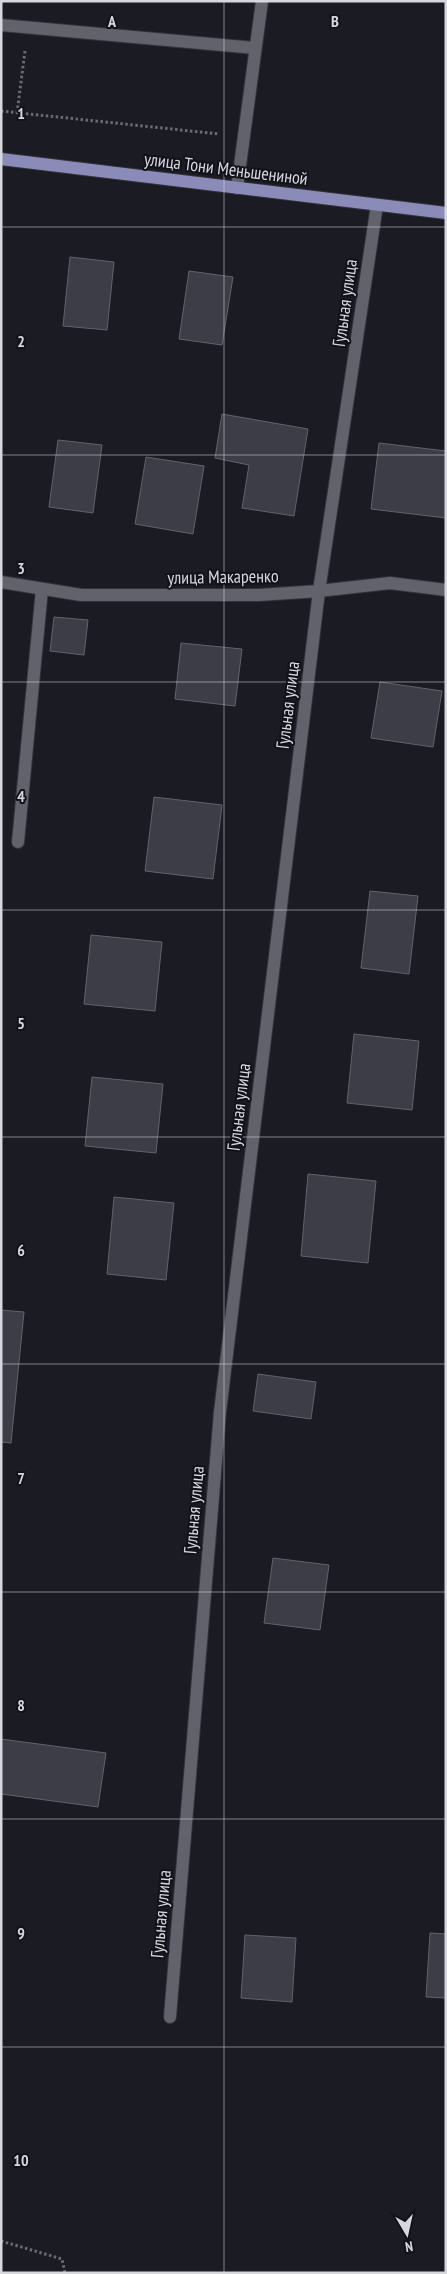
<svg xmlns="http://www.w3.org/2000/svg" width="447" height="2274" font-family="'PT Sans Narrow',sans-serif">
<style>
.building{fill:#3c3d47;stroke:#62626d}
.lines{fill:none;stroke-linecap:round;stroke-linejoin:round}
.minor-casing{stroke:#34343b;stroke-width:14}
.major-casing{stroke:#34343b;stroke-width:14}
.path{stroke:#6a6b72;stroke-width:3;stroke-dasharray:2.5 2.5;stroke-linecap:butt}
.minor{stroke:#62626d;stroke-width:12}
.major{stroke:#8b8bb9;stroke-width:12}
.grid{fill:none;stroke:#d7d7de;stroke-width:1;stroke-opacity:0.55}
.labels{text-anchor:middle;stroke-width:4;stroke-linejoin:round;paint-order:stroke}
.street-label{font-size:18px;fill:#d7d7de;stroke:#11121a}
.grid-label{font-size:16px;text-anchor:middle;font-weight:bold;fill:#d7d7de;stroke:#11121a;stroke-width:4;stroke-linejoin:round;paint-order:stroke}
</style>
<rect width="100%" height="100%" fill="#1a1b23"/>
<g class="building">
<path d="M70 257 114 262 107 330 63 326Z"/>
<path d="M189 271 233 277 222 345 179 339Z"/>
<path d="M222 414 308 429 294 516 242 508 249 465 215 458Z"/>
<path d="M58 440 102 445 93 513 49 507Z"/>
<path d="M379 443 446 451V518L371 509Z"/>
<path d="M146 457 204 466 193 534 135 524Z"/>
<path d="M54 617 88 620 84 655 50 651Z"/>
<path d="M181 643 242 649 235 706 175 699Z"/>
<path d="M380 682 442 691 433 747 371 738Z"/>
<path d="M154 797 222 805 213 879 145 871Z"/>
<path d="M370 891 418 896 409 974 361 968Z"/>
<path d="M91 935 162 942 155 1011 84 1004Z"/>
<path d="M354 1034 419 1041 412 1110 347 1103Z"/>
<path d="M92 1077 163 1084 156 1153 85 1146Z"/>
<path d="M308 1174 376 1181 368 1263 301 1256Z"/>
<path d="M114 1197 174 1203 166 1280 107 1274Z"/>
<path d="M1 1310 24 1312 11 1443 1 1442Z"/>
<path d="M258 1374 316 1382 311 1419 253 1411Z"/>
<path d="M273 1558 329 1565 320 1630 264 1623Z"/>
<path d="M1 1739 106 1753 98 1807 1 1794Z"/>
<path d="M430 1933 446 1934V1998L426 1997Z"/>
<path d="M245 1935 296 1938 292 2002 241 1998Z"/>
</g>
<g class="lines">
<defs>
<g id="minor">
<path d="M1 25 255 48"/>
<path d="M237 188 262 1"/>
<path d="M1 582 81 595H259L319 591 390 583 446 590"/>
<path d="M18 842 42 589"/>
<path d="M170 2017 220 1412 319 591 377 205"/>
</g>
<path id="major" d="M1 159 446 213"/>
</defs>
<use href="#minor" class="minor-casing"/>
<use href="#major" class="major-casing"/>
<g class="path">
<path d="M1 111 219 134"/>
<path d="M17 113 25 51"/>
<path d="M1 2241 62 2259 65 2273"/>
</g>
<use href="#minor" class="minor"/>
<use href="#major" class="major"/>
</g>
<path class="grid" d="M224 1V2273M1 227H446M1 455H446M1 682H446M1 910H446M1 1137H446M1 1364H446M1 1592H446M1 1819H446M1 2047H446"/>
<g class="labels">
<g class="street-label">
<text transform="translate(226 169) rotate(7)" y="6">улица Тони Меньшениной</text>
<text transform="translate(345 303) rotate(-82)" y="6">Гульная улица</text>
<text transform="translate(223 577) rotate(-1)" y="6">улица Макаренко</text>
<text transform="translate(288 705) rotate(-83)" y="6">Гульная улица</text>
<text transform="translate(239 1107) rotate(-83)" y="6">Гульная улица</text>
<text transform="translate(194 1510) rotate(-85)" y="6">Гульная улица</text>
<text transform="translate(161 1914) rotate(-85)" y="6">Гульная улица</text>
</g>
</g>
<g class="grid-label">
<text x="112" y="27">A</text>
<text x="335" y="27">B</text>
<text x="21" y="119">1</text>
<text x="21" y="347">2</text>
<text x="21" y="574">3</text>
<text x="21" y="802">4</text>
<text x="21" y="1029">5</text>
<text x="21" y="1256">6</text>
<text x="21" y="1484">7</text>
<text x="21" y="1711">8</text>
<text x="21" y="1939">9</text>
<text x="21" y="2166">10</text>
</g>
<rect width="447" height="2274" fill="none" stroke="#d7d7de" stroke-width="5"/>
<g transform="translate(407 2234) rotate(171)" stroke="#11121a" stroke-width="4" paint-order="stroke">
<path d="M0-4L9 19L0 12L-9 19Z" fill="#d7d7de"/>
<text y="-8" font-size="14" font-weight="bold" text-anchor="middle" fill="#d7d7de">N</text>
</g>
</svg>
